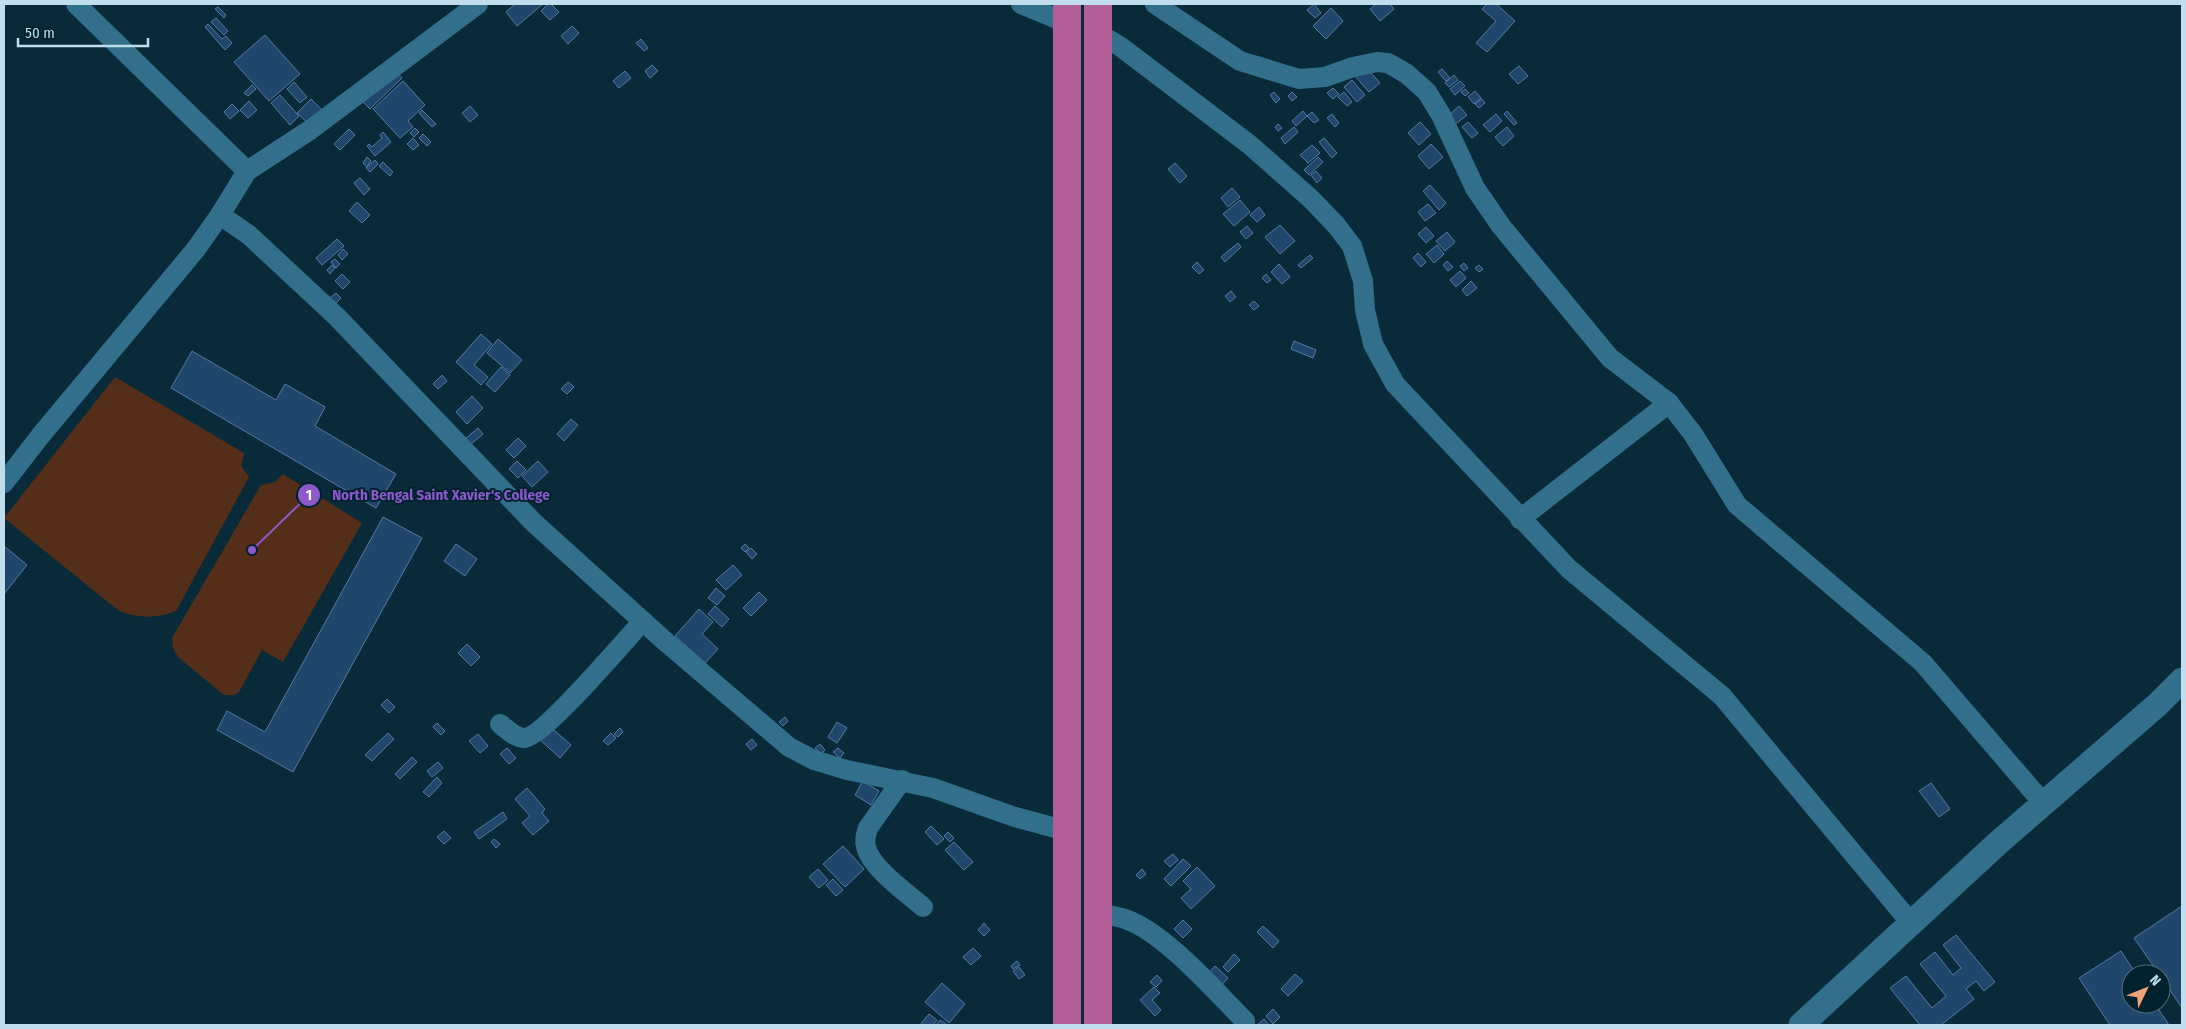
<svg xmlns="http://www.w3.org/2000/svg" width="2186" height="1029" font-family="'Fira Sans Condensed',sans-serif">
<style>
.green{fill:#542e18}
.building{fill:#20476b;stroke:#537aa2}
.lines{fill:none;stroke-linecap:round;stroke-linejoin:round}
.minor{stroke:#316f8a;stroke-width:20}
.tertiary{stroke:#316f8a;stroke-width:25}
.trunk{stroke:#b25e98;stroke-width:28}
.leader{fill:none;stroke:#8c58ca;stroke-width:2}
.callout-dot{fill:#8c58ca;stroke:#00212e;stroke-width:2}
.mark-label{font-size:15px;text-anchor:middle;font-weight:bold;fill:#fff}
.callout-label{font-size:15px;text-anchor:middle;font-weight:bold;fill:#8c58ca;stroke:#00212e;stroke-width:4;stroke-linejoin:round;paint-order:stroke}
</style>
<rect width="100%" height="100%" fill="#092b39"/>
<g class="green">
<path d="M115 377 244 453 241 466 249 477 176 611C156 619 138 618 119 611L4 518Z"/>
<path d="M283 474 362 523 283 662 262 650 239 692 234 695H224L178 657 173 648 172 638 261 485 275 482Z"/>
</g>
<g class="building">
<path d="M515 4H543L517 26 506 12Z"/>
<path d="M548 4H551L559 12 550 20 541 11Z"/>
<path d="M1314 4 1321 13 1315 18 1307 10Z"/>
<path d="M1376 4H1390L1394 9 1380 21 1370 9Z"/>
<path d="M1487 4H1496L1515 21 1487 52 1476 43 1496 21 1482 9Z"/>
<path d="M218 7 226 15 224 18 215 9Z"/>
<path d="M1331 8 1343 21 1326 39 1313 26Z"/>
<path d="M216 18 228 31 224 35 211 22Z"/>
<path d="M208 24 222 39 226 36 232 43 225 50 205 27Z"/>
<path d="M572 26 579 33 568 44 561 36Z"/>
<path d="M265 35 300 74 269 101 234 62Z"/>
<path d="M641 39 648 48 644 51 636 43Z"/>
<path d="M652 65 658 71 650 78 645 71Z"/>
<path d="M1365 66 1380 83 1369 92 1354 75Z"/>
<path d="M1519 66 1528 76 1518 84 1509 74Z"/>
<path d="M1442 69 1450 78 1446 81 1438 72Z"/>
<path d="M394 71 402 78 370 109 363 102Z"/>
<path d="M625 71 631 78 619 88 613 81Z"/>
<path d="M1454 75 1458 80 1449 87 1445 83Z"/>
<path d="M1352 80 1365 95 1357 102 1344 87Z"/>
<path d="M403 81 425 105 408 121 413 127 400 138 373 109Z"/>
<path d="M1460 81 1465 86 1455 95 1450 89Z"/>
<path d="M294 82 307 97 300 103 287 89Z"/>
<path d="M252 85 256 89 248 96 244 93Z"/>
<path d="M1333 88 1339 94 1333 99 1327 93Z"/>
<path d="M1465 89 1469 93 1465 96 1461 92Z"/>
<path d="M1475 91 1481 98 1474 104 1468 97Z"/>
<path d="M1274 92 1280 99 1276 103 1270 95Z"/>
<path d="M1292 92 1297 97 1292 101 1288 96Z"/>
<path d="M1344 92 1352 102 1347 106 1338 97Z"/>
<path d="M280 95 299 116 290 125 271 103Z"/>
<path d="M311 99 324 112 310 125 297 113Z"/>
<path d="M1482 99 1485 103 1479 108 1475 104Z"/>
<path d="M249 101 257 110 248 118 240 110Z"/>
<path d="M232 104 239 111 230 119 224 112Z"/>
<path d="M470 106 478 115 470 122 462 113Z"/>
<path d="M1459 106 1467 115 1453 126 1446 118Z"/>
<path d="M422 110 436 124 432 127 419 113Z"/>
<path d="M1303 111 1307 116 1296 126 1292 121Z"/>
<path d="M1507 111 1517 123 1514 125 1504 114Z"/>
<path d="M1312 112 1319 120 1314 123 1307 116Z"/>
<path d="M1332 114 1339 123 1335 127 1327 118Z"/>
<path d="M1496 114 1502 121 1490 132 1483 125Z"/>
<path d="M1420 122 1431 134 1419 145 1408 133Z"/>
<path d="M1468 122 1478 133 1472 138 1462 127Z"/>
<path d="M1278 124 1282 128 1278 131 1275 127Z"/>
<path d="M1294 127 1298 132 1285 144 1281 138Z"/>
<path d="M1507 127 1514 136 1503 146 1495 137Z"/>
<path d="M415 128 419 132 414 137 410 133Z"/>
<path d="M349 129 355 135 340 150 334 144Z"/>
<path d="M383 132 391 142 375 156 367 146 369 144 372 147 382 138 380 135Z"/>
<path d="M423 134 431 142 427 146 419 138Z"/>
<path d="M413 138 419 145 413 150 407 144Z"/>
<path d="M1324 138 1337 153 1332 158 1319 142Z"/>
<path d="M1431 144 1443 157 1429 169 1418 156Z"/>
<path d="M1312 145 1320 153 1308 163 1300 155Z"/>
<path d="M367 157 371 161 367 167 363 163Z"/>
<path d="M1318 157 1323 162 1309 175 1304 170Z"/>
<path d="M375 160 378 164 370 172 366 168Z"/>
<path d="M383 162 393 172 390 176 379 166Z"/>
<path d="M1175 163 1187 176 1180 183 1168 169Z"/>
<path d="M1316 171 1322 178 1317 183 1311 175Z"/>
<path d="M360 178 370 189 364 195 354 183Z"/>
<path d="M1430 185 1446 203 1439 210 1423 191Z"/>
<path d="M1232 188 1240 197 1228 207 1221 198Z"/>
<path d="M1240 200 1250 212 1234 226 1223 214Z"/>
<path d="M357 202 370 215 362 223 349 211Z"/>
<path d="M1428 204 1436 213 1425 221 1418 212Z"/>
<path d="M1259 207 1265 215 1257 222 1250 215Z"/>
<path d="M1280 225 1295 241 1280 254 1265 237Z"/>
<path d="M1247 226 1253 233 1246 239 1240 232Z"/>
<path d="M1426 227 1434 236 1426 243 1418 234Z"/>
<path d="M1447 232 1455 242 1445 251 1436 241Z"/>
<path d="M337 239 344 246 322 265 316 258Z"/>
<path d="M1238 243 1241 247 1225 262 1221 257Z"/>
<path d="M1437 245 1444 254 1434 263 1426 254Z"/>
<path d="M343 249 348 254 342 260 338 255Z"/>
<path d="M1418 253 1426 262 1421 267 1413 258Z"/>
<path d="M1310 255 1313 258 1301 268 1298 265Z"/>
<path d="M335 259 340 264 336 268 331 262Z"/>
<path d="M1447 261 1453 267 1448 271 1443 265Z"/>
<path d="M1197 262 1204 270 1199 274 1192 267Z"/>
<path d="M1464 263 1468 268 1464 271 1460 266Z"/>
<path d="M1279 264 1290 277 1282 284 1271 272Z"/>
<path d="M332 265 335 268 330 274 327 270Z"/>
<path d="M1479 265 1483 269 1479 272 1475 268Z"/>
<path d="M1460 271 1466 278 1456 287 1450 280Z"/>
<path d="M342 274 350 282 343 289 335 281Z"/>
<path d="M1266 274 1271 280 1267 283 1262 278Z"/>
<path d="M1471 281 1477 288 1467 296 1462 290Z"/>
<path d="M1231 291 1236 297 1230 302 1225 296Z"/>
<path d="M336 293 341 298 335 304 329 299Z"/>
<path d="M1254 301 1259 306 1254 310 1249 305Z"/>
<path d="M481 334 492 344 474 365 488 377 481 385 456 362Z"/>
<path d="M498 339 522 360 510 373 487 353Z"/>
<path d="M1294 341 1316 350 1313 358 1291 349Z"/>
<path d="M192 351 276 400 285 384 325 407 315 426 396 474 376 508 171 388Z"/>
<path d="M501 367 510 375 495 392 486 384Z"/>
<path d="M442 375 447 381 438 389 433 384Z"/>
<path d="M568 382 574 387 567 394 561 389Z"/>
<path d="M472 396 483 408 467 424 456 412Z"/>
<path d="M571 419 578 425 564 441 557 434Z"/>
<path d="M478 428 483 434 470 445 465 439Z"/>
<path d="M518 438 526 446 514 458 506 450Z"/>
<path d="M517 461 526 470 518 478 509 469Z"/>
<path d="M538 461 548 472 532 487 522 476Z"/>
<path d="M383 517 422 538 293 772 217 730 227 711 265 732Z"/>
<path d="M456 544 477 559 465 576 444 561Z"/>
<path d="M745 544 749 548 745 552 741 548Z"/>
<path d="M4 546 27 565 4 594Z"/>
<path d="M751 548 757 554 752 559 746 552Z"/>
<path d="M733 565 742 575 726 590 716 580Z"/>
<path d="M716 588 725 596 717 605 708 598Z"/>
<path d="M759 592 767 600 751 616 743 608Z"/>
<path d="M715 606 729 619 722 627 708 614Z"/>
<path d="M699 609 713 622 702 634 718 649 705 663 675 636Z"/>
<path d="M467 644 480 657 471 666 458 653Z"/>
<path d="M387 699 395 707 389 713 381 705Z"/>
<path d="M785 717 788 721 783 726 779 722Z"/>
<path d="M837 722 847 728 837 743 828 737Z"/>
<path d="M437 723 445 731 441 735 433 727Z"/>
<path d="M548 725 571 745 560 758 537 737Z"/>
<path d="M620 728 623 732 618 737 614 734Z"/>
<path d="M388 733 394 739 372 761 365 755Z"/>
<path d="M611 733 616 738 608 745 603 741Z"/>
<path d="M478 734 488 746 480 753 469 741Z"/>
<path d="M752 739 757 745 751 750 746 744Z"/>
<path d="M820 744 825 750 821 754 815 748Z"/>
<path d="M507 748 516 758 509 764 500 754Z"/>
<path d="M838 748 844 753 840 758 833 752Z"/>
<path d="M412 757 417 762 400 779 395 774Z"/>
<path d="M438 762 443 768 432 777 427 771Z"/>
<path d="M437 777 442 783 429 797 423 792Z"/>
<path d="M863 781 879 791 871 805 855 795Z"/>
<path d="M1931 783 1950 809 1939 817 1919 791Z"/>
<path d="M527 788 545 809 542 813 549 821 533 835 522 823 530 816 515 799Z"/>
<path d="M503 812 507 819 479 839 474 832Z"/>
<path d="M931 826 944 839 937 845 925 832Z"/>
<path d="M444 831 451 838 444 844 437 837Z"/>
<path d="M948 832 954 838 950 842 944 836Z"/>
<path d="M494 839 500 844 496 848 491 842Z"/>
<path d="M954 842 973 862 964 870 945 850Z"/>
<path d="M843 846 864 869 845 887 823 864Z"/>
<path d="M1173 854 1178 860 1170 867 1164 861Z"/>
<path d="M1183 859 1191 866 1171 886 1164 879Z"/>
<path d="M1197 867 1215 886 1191 909 1181 898 1191 889 1183 881Z"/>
<path d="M818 869 828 880 819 888 809 877Z"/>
<path d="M1142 869 1146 874 1140 879 1136 875Z"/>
<path d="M833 879 843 890 836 896 826 885Z"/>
<path d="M2182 906V1008L2161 977V974H2159L2134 938Z"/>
<path d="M1183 920 1192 929 1183 938 1174 929Z"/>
<path d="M984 923 990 930 984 936 978 930Z"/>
<path d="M1263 926 1279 941 1273 948 1257 932Z"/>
<path d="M1956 935 1995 982 1984 991 1976 981 1966 989 1974 999 1941 1025H1920L1890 988 1906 976 1932 1008 1946 996 1920 964 1935 952 1953 975 1961 968 1943 945Z"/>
<path d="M973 948 981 956 971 965 963 957Z"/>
<path d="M2121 951 2136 974H2131V1004H2155L2169 1025H2110L2079 978Z"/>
<path d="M1234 954 1240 960 1228 972 1223 967Z"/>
<path d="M1017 961 1020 965 1013 969 1011 966Z"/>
<path d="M1215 966 1228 978 1217 990 1205 977Z"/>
<path d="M1019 967 1025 975 1019 979 1013 971Z"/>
<path d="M1295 974 1303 981 1288 996 1281 989Z"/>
<path d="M1157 975 1162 981 1156 987 1150 982Z"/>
<path d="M942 983 965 1004 949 1023 925 1002Z"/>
<path d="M1154 987 1160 993 1152 1000 1161 1010 1155 1016 1140 1000Z"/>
<path d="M1273 1009 1280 1017 1273 1024 1266 1016Z"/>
<path d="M929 1014 937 1020 933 1025H920Z"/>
<path d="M1264 1019 1269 1025H1257Z"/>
<path d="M940 1020 946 1024 945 1025H936Z"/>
</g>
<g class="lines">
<g class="minor">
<path d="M76 4 247 171"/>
<path d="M478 4 310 130 247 171 220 215 249 235 337 317 533 522 667 643 789 747 814 760 847 770 933 788 1015 817 1067 831"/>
<path d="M1021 4 1067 23"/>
<path d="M1155 4 1240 61 1299 79 1325 77 1353 67 1377 62 1388 63 1407 74 1427 92 1441 115 1475 188 1501 226 1610 358 1669 403 1693 434 1737 505 1923 663 2044 804"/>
<path d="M1098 33 1121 47 1250 145 1311 199 1336 225 1352 246 1363 281 1365 310 1373 344 1395 384 1569 569 1722 696 1911 923"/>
<path d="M4 483 41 435 196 249 220 215"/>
<path d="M1520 519 1669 403"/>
<path d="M500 724C507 729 514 737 523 738 542 739 626 639 643 621"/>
<path d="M902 780 868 828C866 834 864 840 866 847 871 868 907 893 923 907"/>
<path d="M1099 913C1107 915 1116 916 1125 919 1164 932 1215 991 1245 1021V1025"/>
</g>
<path class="tertiary" d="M1801 1025 1998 843 2157 705 2182 680"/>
<g class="trunk">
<path d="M1067 4V1025"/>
<path d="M1098 1025V4"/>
</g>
</g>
<path class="leader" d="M252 550L309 495"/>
<g class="callout-dot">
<circle cx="252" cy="550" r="5"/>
<circle cx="309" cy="495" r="12"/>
</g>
<g class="mark-label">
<text x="309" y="500">1</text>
</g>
<g class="callout-label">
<text x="441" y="500">North Bengal Saint Xavier's College</text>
</g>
<rect width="2186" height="1029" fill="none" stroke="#c0deed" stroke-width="10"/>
<g transform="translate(2146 989) rotate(47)"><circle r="24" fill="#00212e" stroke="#4d6d7a"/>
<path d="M0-4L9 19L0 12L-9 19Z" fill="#f0a278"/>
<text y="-8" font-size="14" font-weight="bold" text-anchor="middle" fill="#c0deed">N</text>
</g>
<path d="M18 38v8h130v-8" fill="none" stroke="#c0deed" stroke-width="2.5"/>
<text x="25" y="38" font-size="15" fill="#c0deed" stroke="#00212e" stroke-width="4" paint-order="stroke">50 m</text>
</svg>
